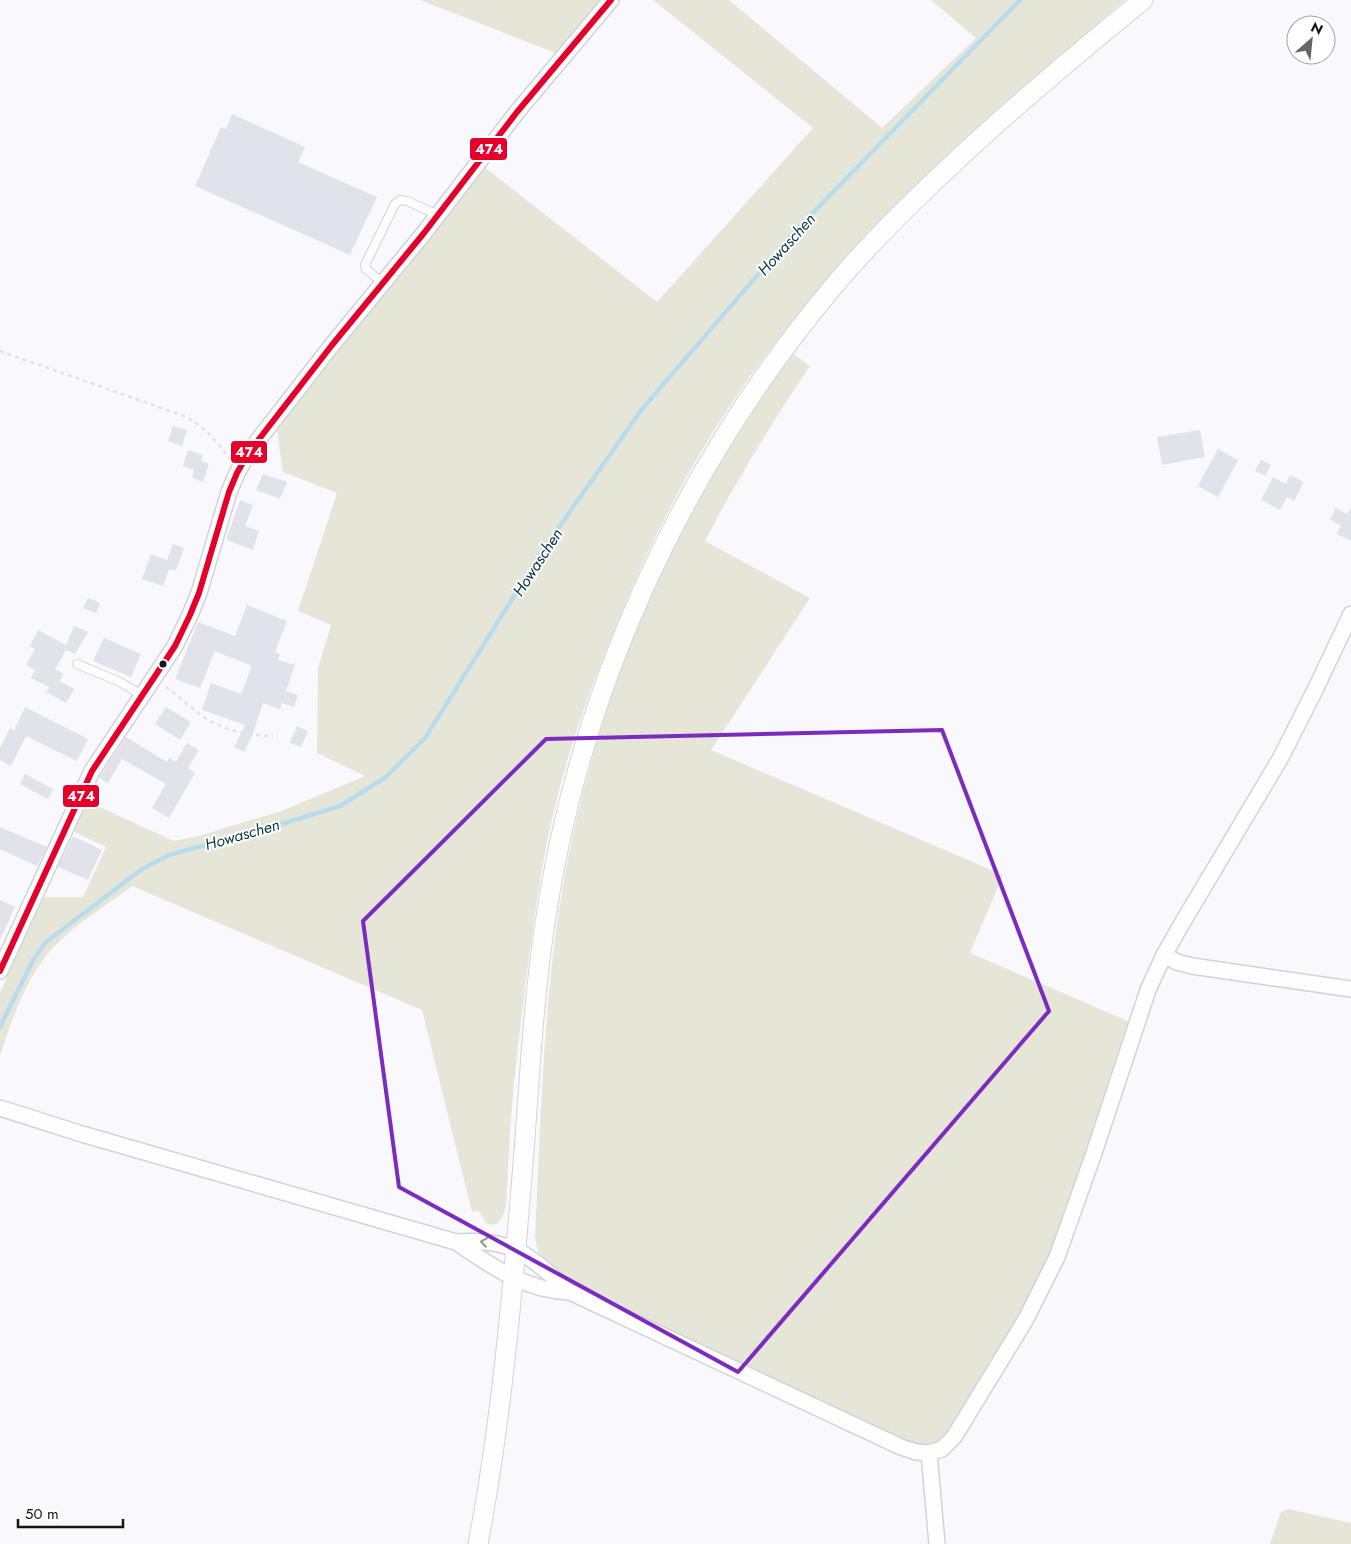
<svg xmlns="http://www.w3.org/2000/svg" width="1351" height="1544" font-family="Jost,sans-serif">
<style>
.green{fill:#e5e6d8}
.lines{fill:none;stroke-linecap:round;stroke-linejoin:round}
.stream{stroke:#b9dcec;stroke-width:4.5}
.building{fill:#e1e2ea}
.service-casing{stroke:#d2d3d6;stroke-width:10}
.minor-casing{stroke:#d2d3d6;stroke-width:18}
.tertiary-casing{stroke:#d2d3d6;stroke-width:21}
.path{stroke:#e2e2e3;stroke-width:2.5;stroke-dasharray:4 4;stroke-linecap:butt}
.service{stroke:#fefeff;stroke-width:8}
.minor{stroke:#fefeff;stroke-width:15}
.tertiary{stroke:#fefeff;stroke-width:19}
.bus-1-casing{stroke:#fff;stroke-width:10}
.bus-1{stroke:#e4002b;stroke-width:6}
.oneway{stroke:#959597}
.marked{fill:none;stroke:#7b2cbf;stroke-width:4;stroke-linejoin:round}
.bus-dot{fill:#141517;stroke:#fff;stroke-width:2}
.labels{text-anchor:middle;stroke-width:4;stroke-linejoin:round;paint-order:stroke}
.water-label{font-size:16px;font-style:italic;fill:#093746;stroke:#fff}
.line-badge{stroke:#fff;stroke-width:2}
.badge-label{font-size:14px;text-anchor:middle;font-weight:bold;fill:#fff}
</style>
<rect width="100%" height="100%" fill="#f9f9fd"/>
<g class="green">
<path d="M420 0H603L558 54Z"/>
<path d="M653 0H729L882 128 976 38 931 0H1125C1002 106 878 213 776 342 706 431 653 532 611 638 587 697 566 757 552 819 540 872 533 927 526 980 521 1023 515 1065 512 1107 509 1140 508 1173 506 1206L503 1216 498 1223 492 1225 486 1223 479 1211 472 1212 422 1010 132 886C105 907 67 929 46 956 24 984 11 1022 0 1056V993L42 897H83L106 847 70 830 84 800 174 841 199 836 284 810 365 776 317 753 318 668 331 625 298 611 337 493 283 472 276 424 483 166 657 302 813 128Z"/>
<path d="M793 354 810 366C772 422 737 480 705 541L810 598 711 750 1003 875 970 953 1130 1022 1093 1137 1053 1252 1021 1316 949 1433C933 1450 923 1447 902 1441L622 1308 573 1282 548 1263 538 1252 535 1237C541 1118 543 998 564 880 598 691 676 507 793 354Z"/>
<path d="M1288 1509 1351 1523V1544H1270L1281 1512Z"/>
</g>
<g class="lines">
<path class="stream" d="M0 1027 33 960 46 942 142 869 169 855 275 826 340 806 386 777 425 738 541 553 642 409 799 227 1020 0"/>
</g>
<g class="building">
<path d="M232 114 305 147 298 162 377 197 350 255 195 186 221 127 226 129Z"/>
<path d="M173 426 187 430 182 446 168 441Z"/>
<path d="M1200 430 1205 457 1162 465 1157 437Z"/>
<path d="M1218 449 1238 460 1218 497 1198 486Z"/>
<path d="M188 450 203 455 201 461 209 464 203 482 192 478 194 470 183 466Z"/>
<path d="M1261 460 1271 465 1265 476 1255 471Z"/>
<path d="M263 474 287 482 280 499 256 490Z"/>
<path d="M1290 475 1304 482 1294 501 1287 497 1280 510 1261 500 1273 477 1286 484Z"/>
<path d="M240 500 253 505 245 526 259 531 253 550 226 540Z"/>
<path d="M1351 507V541L1337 534 1341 526 1330 519 1336 508 1347 514Z"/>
<path d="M173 544 184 548 176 571 169 569 163 586 142 579 151 554 167 560Z"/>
<path d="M88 598 100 603 96 613 83 608Z"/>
<path d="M247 605 287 621 275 652 280 654 278 660 295 665 286 691 298 695 294 707 282 703 280 709 263 703 252 736 244 752 234 747 245 725 202 710 211 683 241 694 252 666 215 651 200 688 175 679 198 622 235 636Z"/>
<path d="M74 626 88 632 75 654 66 650 55 669 64 674 60 681 74 689 66 703 46 692 49 687 31 678 35 670 26 665 35 649 30 646 38 630 66 645Z"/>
<path d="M104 638 141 654 131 677 93 661Z"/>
<path d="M25 707 88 739 77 761 26 736 11 766 0 760V748L10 728 14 730Z"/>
<path d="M166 707 191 722 180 740 155 724Z"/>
<path d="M297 726 308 731 301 747 290 743Z"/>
<path d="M126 737 167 762 169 758 176 762 187 743 199 750 188 768 195 773 169 818 152 808 166 784 122 759 108 783 99 778Z"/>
<path d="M25 774 53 789 48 799 20 784Z"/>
<path d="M0 827 47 847 37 866 0 849Z"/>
<path d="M73 836 102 850 88 880 58 867Z"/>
<path d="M0 900 15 907 0 940Z"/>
</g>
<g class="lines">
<defs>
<g id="service">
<path d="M383 283 366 269 365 265 395 204 400 200 407 201 438 215"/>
<path d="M77 664 118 681 142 695"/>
</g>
<g id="minor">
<path d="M1164 955 1177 962 1192 966 1351 989"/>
<path d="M0 971 92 771 175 646 190 615 199 593 229 492 237 473 249 452 332 345 424 233 517 112 611 0"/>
<path d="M0 1108 82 1134 456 1242C491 1266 526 1291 570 1292"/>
<path d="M456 1242C476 1241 495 1241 514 1249 531 1256 556 1279 570 1292L901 1447 916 1452 929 1453 942 1449 954 1437 1026 1319 1057 1257 1094 1153 1148 990 1164 955 1184 920 1280 759 1315 690 1351 614"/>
<path d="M929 1453 937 1544"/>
</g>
<path id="tertiary" d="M478 1544C501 1423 512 1299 522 1176 529 1094 532 1012 544 930 577 695 680 469 833 287 867 246 905 209 943 173 1007 112 1074 56 1143 0"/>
</defs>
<use href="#service" class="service-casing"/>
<use href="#minor" class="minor-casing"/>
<use href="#tertiary" class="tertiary-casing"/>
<g class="path">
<path d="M0 351 184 416C204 427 217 440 229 459"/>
<path d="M166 687C178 696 190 707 202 716 222 730 250 736 273 736"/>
</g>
<use href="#service" class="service"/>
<use href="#minor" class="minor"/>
<use href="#tertiary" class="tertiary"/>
<defs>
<path id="bus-1" d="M0 971 92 771 175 646 190 615 199 593 229 492 237 473 249 452 332 345 424 233 517 112 611 0"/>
</defs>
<use href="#bus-1" class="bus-1-casing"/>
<use href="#bus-1" class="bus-1"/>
</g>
<defs><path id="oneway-chevron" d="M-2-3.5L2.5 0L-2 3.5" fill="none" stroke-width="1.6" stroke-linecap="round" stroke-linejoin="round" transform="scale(1.25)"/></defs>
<use class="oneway" href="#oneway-chevron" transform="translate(484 1242) rotate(-172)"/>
<path class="marked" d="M942 730 1049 1011 738 1372 399 1187 363 921 546 739Z"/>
<circle class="bus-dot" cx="163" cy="664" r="4.5"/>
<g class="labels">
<g class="water-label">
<text transform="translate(786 244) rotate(-48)" y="6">Howaschen</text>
<text transform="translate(537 562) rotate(-57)" y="6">Howaschen</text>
<text transform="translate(242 834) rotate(-16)" y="6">Howaschen</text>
</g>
</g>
<g class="line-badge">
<rect x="469" y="137" width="39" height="24" rx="5" fill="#e4002b"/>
<rect x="230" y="440" width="38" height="24" rx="5" fill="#e4002b"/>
<rect x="62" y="784" width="38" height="24" rx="5" fill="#e4002b"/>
</g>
<g class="badge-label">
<text x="489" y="154">474</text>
<text x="249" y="457">474</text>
<text x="81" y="801">474</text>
</g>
<g transform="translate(1311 40) rotate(27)"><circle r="24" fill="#ffffff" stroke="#a1a1a2"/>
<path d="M0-4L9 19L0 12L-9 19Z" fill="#646568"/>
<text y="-8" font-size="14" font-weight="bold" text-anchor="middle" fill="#141517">N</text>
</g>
<path d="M18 1519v8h105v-8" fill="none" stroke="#141517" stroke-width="2.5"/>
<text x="25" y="1519" font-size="15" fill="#141517" stroke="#ffffff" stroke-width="4" paint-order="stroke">50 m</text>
</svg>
